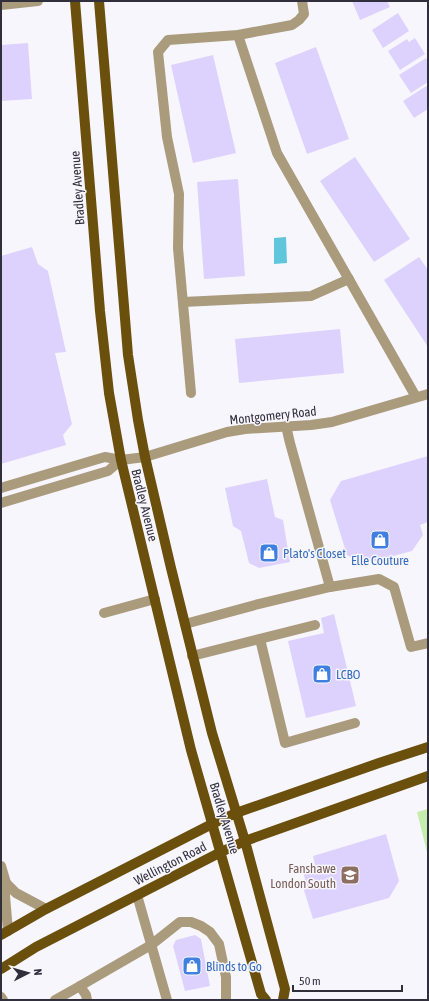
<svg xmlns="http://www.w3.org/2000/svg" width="429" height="1001" font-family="'Asap Condensed',sans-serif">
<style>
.green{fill:#c5edad}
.water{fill:#5fc6dc}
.building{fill:#ddd2fe}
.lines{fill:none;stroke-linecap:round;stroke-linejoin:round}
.minor{stroke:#aa9b7d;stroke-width:10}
.major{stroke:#6a4f0d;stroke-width:10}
.labels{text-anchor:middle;stroke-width:3;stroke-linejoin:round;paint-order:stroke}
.street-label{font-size:13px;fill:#322f3c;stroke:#f8f6fd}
.shop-label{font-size:13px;fill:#366cbe;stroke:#f8f6fd;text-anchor:start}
.education-label{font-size:13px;fill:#785e54;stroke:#f8f6fd;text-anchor:end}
</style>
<rect width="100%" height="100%" fill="#f8f6fd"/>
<path class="green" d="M428 809V856L417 812Z"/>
<path class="water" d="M286 237 287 263 274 264V238Z"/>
<g class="building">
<path d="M352 1H387L390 7 360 20Z"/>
<path d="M398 13 409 31 383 48 372 30Z"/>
<path d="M415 38 425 54 400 70 388 51 407 39 409 42Z"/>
<path d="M28 43 32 99 1 101V45Z"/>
<path d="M316 47 349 139 307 154 275 63Z"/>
<path d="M213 55 236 153 193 163 171 65Z"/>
<path d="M426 58 428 62V82L411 93 399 75Z"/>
<path d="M428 85V109L414 118 403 101Z"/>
<path d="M355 157 410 239 374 262 320 181Z"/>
<path d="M238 179 245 276 204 279 197 182Z"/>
<path d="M32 247 38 264 48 271 66 352 55 353 72 424 63 435 66 445 1 464V256Z"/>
<path d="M419 257 428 270V347L384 280Z"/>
<path d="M340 329 344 373 239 383 235 339Z"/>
<path d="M428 456V522L420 525 423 535 412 551 363 564 347 555 330 500 341 481Z"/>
<path d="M267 479 275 517 283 520 290 562 259 568 249 563 241 531 233 526 225 488Z"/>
<path d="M334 614 356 706 306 718 288 641 324 633 321 618Z"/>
<path d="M386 834 399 881 389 898 313 919 302 884 306 883 302 868 315 865 313 856Z"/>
<path d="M195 935 201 939 210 986 185 991 173 946 176 940Z"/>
</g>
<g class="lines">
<g class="minor">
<path d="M1 5 38 1"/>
<path d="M238 35 277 153 416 397"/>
<path d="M183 302 311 296 349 279"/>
<path d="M191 393 178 248 179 194 167 137 158 52 168 40 238 35 292 25 299 20 304 14 302 1"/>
<path d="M286 426 290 443 330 587"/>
<path d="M1 488 98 459 105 457 121 460 145 457 227 432 245 429 311 425 332 422 428 394"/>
<path d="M1 503 108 471 121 460"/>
<path d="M104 613 155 599"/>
<path d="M185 624 255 605 330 587 379 579 394 587 411 647 428 643"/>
<path d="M260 639 285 743 355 723"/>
<path d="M192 656 315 625"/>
<path d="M1 866 6 883 5 896 8 931"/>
<path d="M6 883 16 893 46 909"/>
<path d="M137 895 167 1000"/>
<path d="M80 986 151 945 180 922H191L201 926 210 932 219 944 226 977V1000"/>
<path d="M1 997 3 1000"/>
<path d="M55 1000 80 986 86 995 87 1000"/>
</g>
<g class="major">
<path d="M75 1 100 311 109 393 121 460 191 750 261 994 266 1000"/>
<path d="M99 1 128 355 138 420 145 457 171 568 212 733 245 841 285 989 283 1000"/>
<path d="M1 935 46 909 212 824 236 813 379 763 428 747"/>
<path d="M1 969 36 947 221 852 245 841 428 776"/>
</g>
</g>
<defs>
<symbol id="shop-square" viewBox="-11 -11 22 22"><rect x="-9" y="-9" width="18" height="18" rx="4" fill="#3f7fe0" stroke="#f8f6fd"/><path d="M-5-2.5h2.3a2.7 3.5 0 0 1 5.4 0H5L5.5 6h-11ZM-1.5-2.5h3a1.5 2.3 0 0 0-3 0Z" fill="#fff"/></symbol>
<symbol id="university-square" viewBox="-11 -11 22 22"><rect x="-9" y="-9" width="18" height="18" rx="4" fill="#8d6e63" stroke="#f8f6fd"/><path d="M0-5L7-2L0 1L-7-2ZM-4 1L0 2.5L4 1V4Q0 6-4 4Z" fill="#fff"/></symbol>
</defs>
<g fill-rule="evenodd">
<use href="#shop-square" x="369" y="529" width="22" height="22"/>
<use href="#shop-square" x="258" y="542" width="22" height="22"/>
<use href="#shop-square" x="311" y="663" width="22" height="22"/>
<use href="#university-square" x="339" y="864" width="22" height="22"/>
<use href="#shop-square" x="181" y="955" width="22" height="22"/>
</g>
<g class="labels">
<g class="street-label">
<text transform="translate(77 188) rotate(-94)" y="5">Bradley Avenue</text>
<text transform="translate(273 415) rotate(-6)" y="5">Montgomery Road</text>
<text transform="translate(145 505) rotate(76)" y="5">Bradley Avenue</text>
<text transform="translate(225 818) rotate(73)" y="5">Bradley Avenue</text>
<text transform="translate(170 863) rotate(-27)" y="5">Wellington Road</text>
</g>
<g class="shop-label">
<text x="283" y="558">Plato's Closet</text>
<text x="380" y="565" text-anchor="middle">Elle Couture</text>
<text x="336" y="679">LCBO</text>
<text x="206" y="971">Blinds to Go</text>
</g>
<g class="education-label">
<text x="336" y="873">Fanshawe<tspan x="336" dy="15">London South</tspan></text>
</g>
</g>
<rect width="429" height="1001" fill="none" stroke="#322f3c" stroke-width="4"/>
<g transform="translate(28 973) rotate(84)" stroke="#f8f6fd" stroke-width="3" paint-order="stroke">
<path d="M0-3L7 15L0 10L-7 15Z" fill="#322f3c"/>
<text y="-6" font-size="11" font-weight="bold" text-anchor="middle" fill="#322f3c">N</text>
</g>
<path d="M293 985v6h109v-6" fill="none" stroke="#322f3c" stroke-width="2"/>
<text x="299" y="985" font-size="12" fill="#322f3c" stroke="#f8f6fd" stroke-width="3" paint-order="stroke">50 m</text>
</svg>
